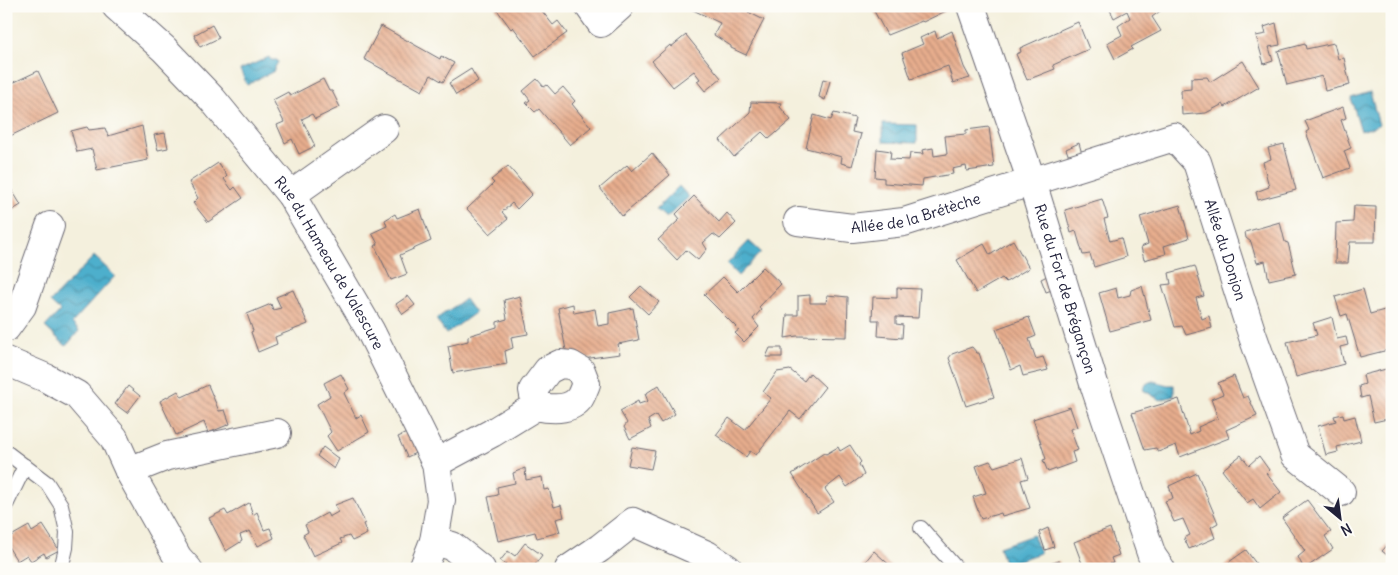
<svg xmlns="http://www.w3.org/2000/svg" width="1398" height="575" font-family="Delius,sans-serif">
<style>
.water{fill:url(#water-waves);stroke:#386884}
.building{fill:url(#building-back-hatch)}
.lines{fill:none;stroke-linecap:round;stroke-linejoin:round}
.lane-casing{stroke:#6c6a74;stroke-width:16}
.street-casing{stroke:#6c6a74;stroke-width:30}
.lane{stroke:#fff;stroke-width:14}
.street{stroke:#fff;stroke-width:28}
.labels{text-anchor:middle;stroke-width:5;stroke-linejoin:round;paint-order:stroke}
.street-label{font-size:15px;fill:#22223b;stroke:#fdfcf7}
</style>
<defs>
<pattern id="water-waves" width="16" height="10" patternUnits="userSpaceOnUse" patternTransform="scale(1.25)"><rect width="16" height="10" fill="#4dafcc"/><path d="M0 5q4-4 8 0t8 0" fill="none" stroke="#408ea7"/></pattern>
<pattern id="building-back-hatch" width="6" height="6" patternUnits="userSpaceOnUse" patternTransform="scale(1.25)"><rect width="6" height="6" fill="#e7ad8d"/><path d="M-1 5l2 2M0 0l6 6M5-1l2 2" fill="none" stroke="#bb8c74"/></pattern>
</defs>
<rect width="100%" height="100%" fill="#fdfcf7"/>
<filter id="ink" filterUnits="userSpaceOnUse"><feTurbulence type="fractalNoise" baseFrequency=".02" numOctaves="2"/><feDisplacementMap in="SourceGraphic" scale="10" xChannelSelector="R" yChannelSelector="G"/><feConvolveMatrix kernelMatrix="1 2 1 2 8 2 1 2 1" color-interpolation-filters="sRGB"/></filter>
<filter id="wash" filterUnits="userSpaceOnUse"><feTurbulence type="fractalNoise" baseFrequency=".0096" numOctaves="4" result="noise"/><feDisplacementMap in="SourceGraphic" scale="20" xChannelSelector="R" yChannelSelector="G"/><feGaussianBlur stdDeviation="1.12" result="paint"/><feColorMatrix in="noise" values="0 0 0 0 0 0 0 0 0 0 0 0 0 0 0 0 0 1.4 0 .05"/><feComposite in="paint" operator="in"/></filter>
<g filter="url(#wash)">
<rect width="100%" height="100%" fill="#f4f0dd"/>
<g class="water">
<path d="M269 57 271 60H277L278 62 274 69V71L247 85 240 70Z"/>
<path d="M1370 92 1379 125 1361 131 1351 98Z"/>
<path d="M883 124 917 125V143L883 142Z"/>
<path d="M679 186 689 197 666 218 656 209Z"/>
<path d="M749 241 761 252 738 276 727 264Z"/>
<path d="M94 256 115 276 72 323 79 331 66 346 45 327 60 311 50 302Z"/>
<path d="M465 299 475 313 446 334 436 319Z"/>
<path d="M1153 381 1168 385H1174V396L1160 400 1143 390C1144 384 1149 382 1153 381Z"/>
<path d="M1033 535 1040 553 1005 565 999 547Z"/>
</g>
<g id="blocks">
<g class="building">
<path d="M496 6H538L553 25 558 21 567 33 535 56 513 27 511 29 495 7Z"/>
<path d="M690 6H746L750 8 748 12 764 20 746 55 731 48V46L714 35 720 23 689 8Z"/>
<path d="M883 6H949L950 9 923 22 922 21 887 35 874 11Z"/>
<path d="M1108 6H1167L1152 17 1161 31 1131 47 1133 49 1115 59 1107 43 1122 35 1118 26 1130 18 1127 11 1114 18Z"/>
<path d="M1078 22 1089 49 1053 65 1055 69 1027 80 1016 54 1021 52 1020 48Z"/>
<path d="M1276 23 1280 45 1269 47 1273 61 1264 64 1256 36 1266 34 1264 27Z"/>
<path d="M212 25 219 38 200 47 194 35Z"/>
<path d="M381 26 440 59 441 56 454 63 443 82 431 75 422 91 364 59Z"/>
<path d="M935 31 937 38 952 31 964 67 970 78 953 83 948 66 911 79 902 53 923 44 920 38Z"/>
<path d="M686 35 721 78 705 91 697 81 700 79 694 71 673 87 652 61 670 45 671 47Z"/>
<path d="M1334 43 1338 59 1344 58 1350 85 1325 91 1322 76 1287 85 1278 51 1305 44 1306 49Z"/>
<path d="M1243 61 1259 87 1225 107 1223 104 1206 113 1182 115 1181 90 1191 89V78L1207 77 1210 82Z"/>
<path d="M471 69 478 81 456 95 449 83Z"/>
<path d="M38 71 58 113 6 138V86Z"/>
<path d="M323 79 329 91H332L340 107 315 119 312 114 302 119 315 146 299 154 292 139 285 143 277 125 284 122 273 100 288 92 290 96Z"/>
<path d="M537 79 544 87 547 85 555 94 563 87 575 101 572 104 591 127 570 145 539 109 535 112 526 103 530 100 523 91Z"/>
<path d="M823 79 830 81 825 100 819 97Z"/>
<path d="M751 102 782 103 780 107 791 120 769 139 762 132 734 157 720 140 750 112Z"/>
<path d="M1343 107 1346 118 1341 120 1351 148 1344 151 1350 168 1323 178 1306 132 1309 130 1305 121Z"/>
<path d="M834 113 855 118 852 132 861 134 852 166 841 163 842 157 806 148 814 115 831 120Z"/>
<path d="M142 126 148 160 97 170 92 149 77 152 71 131 87 127 89 130 105 128 108 136Z"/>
<path d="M989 127 994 167 967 171 966 166 952 169 953 174 923 179 922 186 884 183V178L875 177 877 149 891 151 890 159 909 160 910 153 923 154 922 150 933 148 934 156 947 154 945 136 966 134V130Z"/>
<path d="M165 133 168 148 158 150 154 135Z"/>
<path d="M1079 143 1082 154 1069 157 1066 149Z"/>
<path d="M1284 144 1296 190 1258 200 1256 192 1269 187 1263 162 1271 159 1268 148Z"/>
<path d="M652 153 670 175 622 216 600 188 627 165 632 171Z"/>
<path d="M218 163 227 176 224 179 232 190 235 187 243 198 208 222 193 203 198 198 189 182Z"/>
<path d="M508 166 532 194 517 209 512 203 502 212 508 219 490 234 467 209 494 183 491 180Z"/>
<path d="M10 187 21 205 11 211 6 203V189Z"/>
<path d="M694 196 719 222 727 213 736 223 720 239 713 234 703 243 707 249 698 260 686 250 677 260 658 240 680 219 676 214Z"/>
<path d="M1102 199 1108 218 1104 219 1110 241 1121 238 1126 257 1094 267 1090 254 1083 255 1076 231 1071 233 1065 210Z"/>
<path d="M1180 205 1189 238 1164 246 1166 254 1144 260 1141 247 1148 244 1140 217Z"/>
<path d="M1354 206 1376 207 1375 242H1350L1348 263H1335L1336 223 1353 222Z"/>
<path d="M420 209 431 241 400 255 407 274 391 280 375 246 378 244 372 233 387 226 385 220 395 214 397 218Z"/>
<path d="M1280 222 1285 242 1288 243 1296 274 1269 280 1265 261 1257 263 1251 242 1246 238 1245 232Z"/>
<path d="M1013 240 1029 268 1006 282 1002 278 976 293 957 260 984 244 990 255Z"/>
<path d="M1195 266 1204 296 1196 298 1202 319 1209 316 1212 328 1186 335 1182 326 1175 327 1162 285 1171 284 1169 273Z"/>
<path d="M763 267 781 284 759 307 761 310 753 319 759 327 744 342 735 333 739 330 704 295 723 277 738 292Z"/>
<path d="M1047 276 1052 290 1046 292 1041 279Z"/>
<path d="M641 286 659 302 648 314 630 297Z"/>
<path d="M1142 286 1151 320 1110 331 1099 293 1116 288 1118 298 1130 295 1131 290Z"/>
<path d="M897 288 920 289 918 318 896 317V324L903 325 902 338 878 336 879 320H872L873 297 897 298Z"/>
<path d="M1363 289 1370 314 1388 309 1392 323V349L1360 357 1347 314 1341 316 1335 297Z"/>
<path d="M293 290 308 324 275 337 277 344 258 352 251 332 253 331 247 314 271 304 273 310 281 308 276 297Z"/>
<path d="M810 295V303H826L827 295 848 297 847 337 797 336 785 338 787 315H798V296Z"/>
<path d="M408 296 415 305 403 314 396 304Z"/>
<path d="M520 296 528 334 511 337 513 348 505 351 507 364 453 373 448 346 468 341V336L497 327V322L507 319 504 300Z"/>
<path d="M573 304 574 313 595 309 598 326 609 324V313L633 308 639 340 618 344 620 354 568 361 558 308Z"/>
<path d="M1029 317 1036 336 1029 339 1036 359 1043 357 1048 370 1023 376 1020 366 1011 370 996 329Z"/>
<path d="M1332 317 1337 339 1346 337 1348 345 1340 347 1344 364 1296 377 1287 342 1317 335 1313 323Z"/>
<path d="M972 347 977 353H979L994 397 966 406 949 358 952 354Z"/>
<path d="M770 348H782V357H766Z"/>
<path d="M1390 368H1392V418L1374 422 1368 396 1361 398 1359 386 1365 384 1363 375Z"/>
<path d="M790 370 804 381 810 373 825 387 800 419 790 411 756 455 750 451 746 457 716 435 729 418 745 430 771 398 763 392 777 372Z"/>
<path d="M341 374 349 389 344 393 356 418 361 415 369 432 337 451 327 436 331 432 317 404 330 396 324 383Z"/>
<path d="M1234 376 1243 398 1248 396 1257 416 1226 430 1229 438 1180 457 1176 445 1158 452 1156 448 1145 450 1132 413 1179 399 1190 435 1199 431 1198 427 1218 418 1211 399 1223 394 1218 383Z"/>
<path d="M208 385 219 411 225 410 230 424 208 433 204 422 176 435 160 401 178 391 182 397Z"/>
<path d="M659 385 675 414 661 423 656 415 648 420 651 428 630 439 624 427 627 423 620 411 638 401 639 404 648 401 645 394Z"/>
<path d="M128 386 140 396 127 413 115 404Z"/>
<path d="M1070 407 1077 427 1070 429 1078 450 1072 452 1075 462 1048 472 1043 460 1046 459 1033 419Z"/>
<path d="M1343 414 1344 419 1355 416 1361 441 1337 447 1338 452 1326 455 1318 426 1336 421 1334 416Z"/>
<path d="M413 430 422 450 407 457 398 437Z"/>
<path d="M850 445 861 462 859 464 864 475 847 487 840 477 825 489 834 502 817 513 792 474 824 453 826 454 838 447 840 451Z"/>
<path d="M323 447 339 459 334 469 317 456Z"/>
<path d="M632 447 655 451 651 469 628 465Z"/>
<path d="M1241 455 1249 465 1259 456 1269 470 1266 473 1281 492 1260 509 1253 499 1247 503 1222 470Z"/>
<path d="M1022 458 1028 478 1021 480 1030 508 1002 516 1001 513 981 519 973 497 986 493 976 466 990 461 994 467Z"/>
<path d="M525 468 526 480 542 477 544 490 549 489 554 507 561 505 564 517 556 519 560 532 537 538 535 532 498 541 488 497 498 495 497 487 515 483 513 473Z"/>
<path d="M1197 473 1218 523 1211 527 1215 538 1189 549 1184 538 1190 535 1183 519 1174 522 1165 501 1173 498 1169 486Z"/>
<path d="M353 498 365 523 363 524 367 534 352 541 349 536 340 539 342 543 313 556 303 535 308 532 305 525 327 513 329 517 338 512 335 505Z"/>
<path d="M1307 500 1331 532 1325 536 1333 549 1304 569 1298 557 1305 551 1282 518Z"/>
<path d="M249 503 253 515 257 512 264 530 270 528 274 538 258 546 250 531 240 535 242 541 226 551 209 518 225 510 228 515Z"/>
<path d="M43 525 59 550 46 557 44 553 31 561 27 555 17 561 6 543V539L29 526 32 532Z"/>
<path d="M1048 528 1054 547 1045 550 1039 532Z"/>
<path d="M1110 528 1119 555 1111 558 1113 563 1110 564 1112 569H1084L1074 542Z"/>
<path d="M1391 541H1392V559L1382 551Z"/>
<path d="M525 543 542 555 532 569H512L500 561 508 551 515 556Z"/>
<path d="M1246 550 1260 569H1219L1222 567Z"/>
<path d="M874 551 894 569H859Z"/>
<path d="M1059 561 1061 569H1037V568Z"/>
</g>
</g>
</g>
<g filter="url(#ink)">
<use href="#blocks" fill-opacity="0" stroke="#6c6a74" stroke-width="1"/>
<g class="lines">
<defs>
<g id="lane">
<path d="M6 452 47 483 61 505 67 532 66 548 61 569"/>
<path d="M6 505 25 466"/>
<path d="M921 528 957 569"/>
</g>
<g id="street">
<path id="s1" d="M116 6 164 49 212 99 291 195 370 330 436 463 441 500 434 541 423 569"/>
<path d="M589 6 601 23 620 6"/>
<path id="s2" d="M971 6 1032 182 1095 387 1152 556 1161 569"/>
<path d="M291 195 384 129"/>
<path id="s3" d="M798 221 852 228 904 222 1174 137 1197 162 1252 334 1295 455 1341 492"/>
<path d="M6 328 22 306 50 226"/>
<path d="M6 361 46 378 77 395 114 438 129 471 178 558 188 569"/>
<path d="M436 463 492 433 536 406C550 409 569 411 579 399 582 395 584 388 586 384L581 371 571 365 560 364 548 370 533 390 536 406"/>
<path d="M129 471 167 456 277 433"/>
<path d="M434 541 452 546 481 569"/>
<path d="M569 569 600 548 633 522 707 555 728 569"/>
</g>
</defs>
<use href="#lane" class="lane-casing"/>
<use href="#street" class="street-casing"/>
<use href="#lane" class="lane"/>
<use href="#street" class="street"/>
</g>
</g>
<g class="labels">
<g class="street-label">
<text dy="5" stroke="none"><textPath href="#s3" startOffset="120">Allée de la Brétèche</textPath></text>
<text dy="5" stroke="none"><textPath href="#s3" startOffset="516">Allée du Donjon</textPath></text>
<text dy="5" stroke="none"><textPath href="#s1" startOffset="336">Rue du Hameau de Valescure</textPath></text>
<text dy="5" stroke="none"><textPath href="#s2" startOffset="298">Rue du Fort de Brégançon</textPath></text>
</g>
</g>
<rect width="1398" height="575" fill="none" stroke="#fdfcf7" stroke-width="25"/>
<g transform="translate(1340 518) rotate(151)" stroke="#fdfcf7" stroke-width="4" paint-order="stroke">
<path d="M0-4L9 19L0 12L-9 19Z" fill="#22223b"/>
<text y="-8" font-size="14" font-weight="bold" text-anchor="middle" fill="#22223b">N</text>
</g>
</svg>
